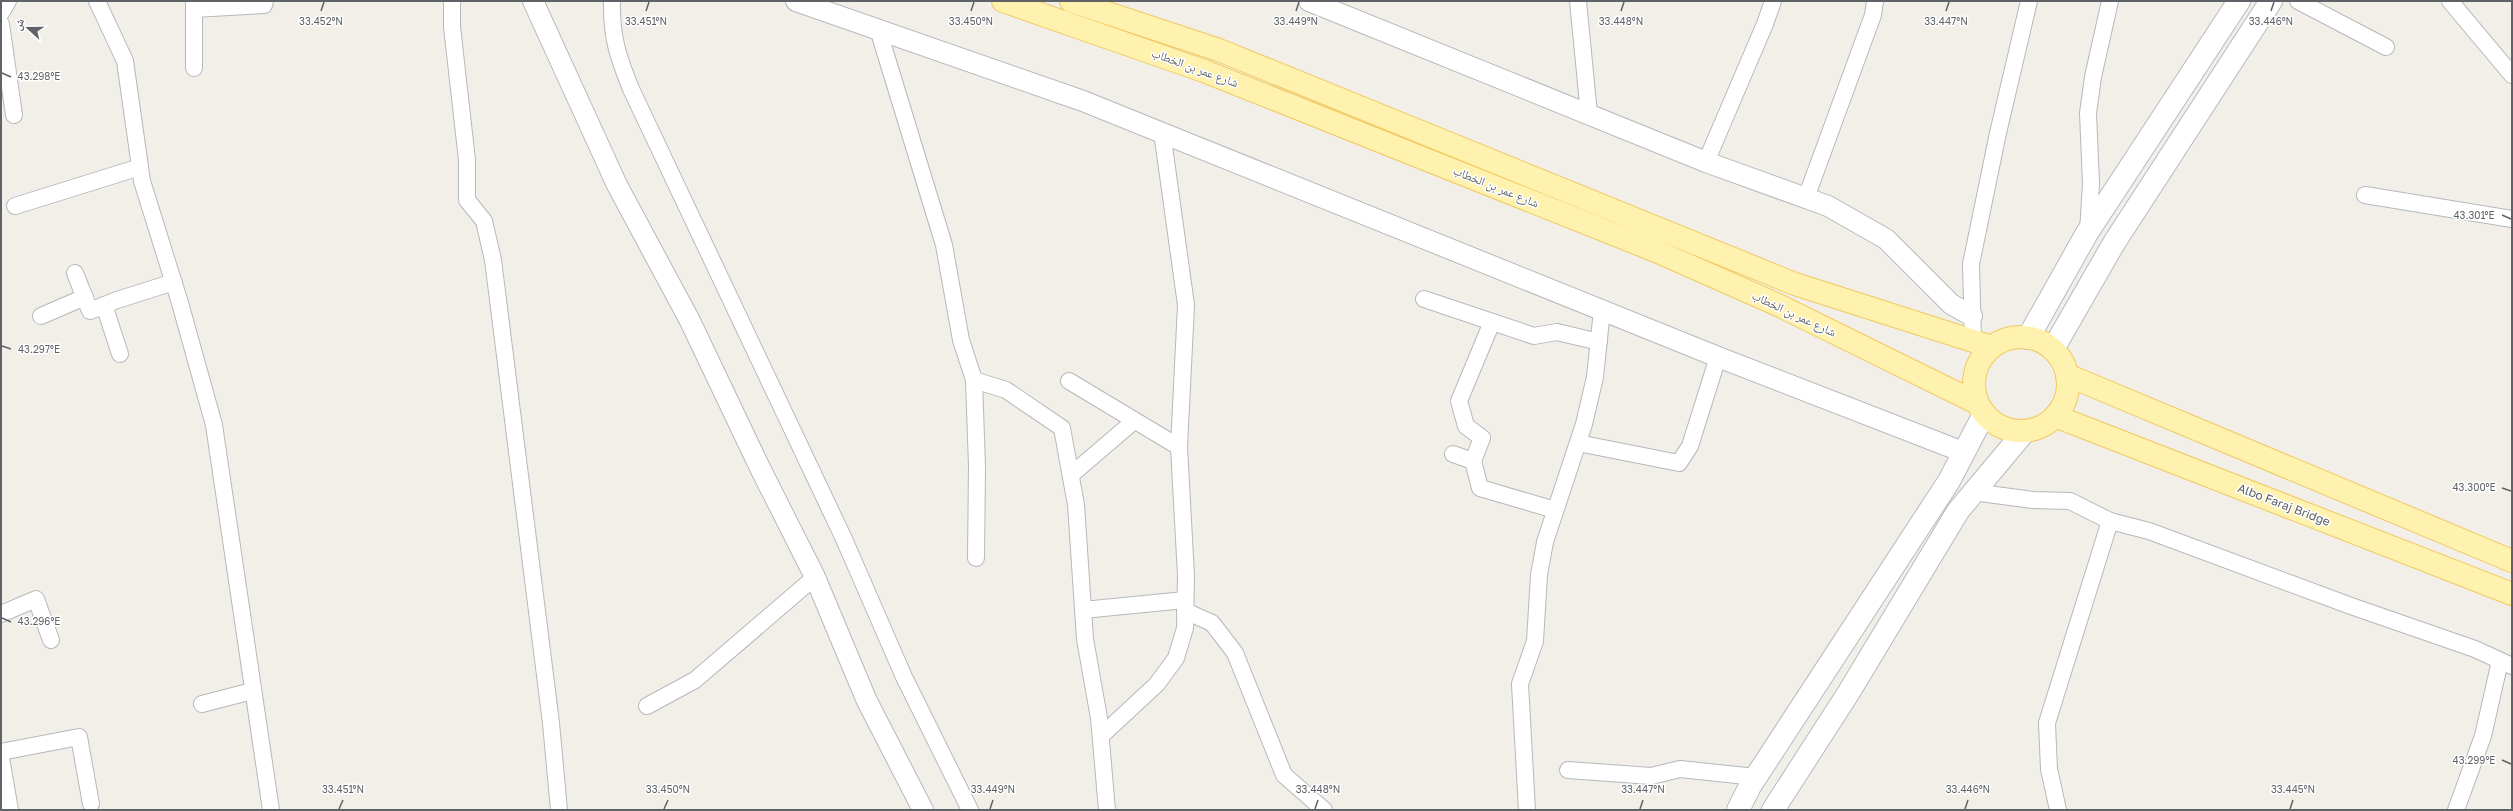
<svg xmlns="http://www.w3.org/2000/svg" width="2513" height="811" font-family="'Golos Text','Noto Naskh Arabic',sans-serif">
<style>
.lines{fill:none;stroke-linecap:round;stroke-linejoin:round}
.minor-casing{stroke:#b5b8bc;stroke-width:18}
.tertiary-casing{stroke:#b5b8bc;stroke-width:22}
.secondary-casing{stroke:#b6babf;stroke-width:24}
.primary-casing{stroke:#f2c960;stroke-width:24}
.minor{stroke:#fff;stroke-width:16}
.tertiary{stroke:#fff;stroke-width:20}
.secondary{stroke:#fff;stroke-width:22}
.primary{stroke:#fff2af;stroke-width:22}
.ticks{fill:none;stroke:#5f6368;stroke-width:1.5}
.labels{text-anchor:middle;stroke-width:3;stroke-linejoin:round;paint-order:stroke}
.street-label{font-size:12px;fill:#5f6368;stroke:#fff}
.ticks-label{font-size:10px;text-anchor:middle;fill:#5f6368;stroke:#fff;stroke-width:3;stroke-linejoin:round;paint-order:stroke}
</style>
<rect width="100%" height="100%" fill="#f1efe8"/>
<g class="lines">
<defs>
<g id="minor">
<path d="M97 1 125 61 142 181 180 303 214 425 271 810"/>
<path d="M194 1V68"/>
<path d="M452 1V27L467 160V200L484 221 493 260 551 723 559 810"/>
<path d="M612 1C611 36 618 57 631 89L844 539 904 677 970 810"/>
<path d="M1578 1 1589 114"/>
<path d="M2298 1 2386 47"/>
<path d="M2450 1 2512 75"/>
<path d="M194 9 264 5 265 1"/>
<path d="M1 13 8 1"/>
<path d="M1 24 14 115"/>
<path d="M878 29 944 245 961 340 974 380 977 467 976 558"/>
<path d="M1706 162 1765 24 1773 1"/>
<path d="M2365 195 2512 219"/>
<path d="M1806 198 1873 15 1875 1"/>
<path d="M15 206 140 167"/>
<path d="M2088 232 2091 183 2088 113 2093 77 2110 1"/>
<path d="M75 273 90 311 117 300 174 282"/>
<path d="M1424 299 1534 336 1557 332 1599 342"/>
<path d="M104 305 120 354"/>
<path d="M41 316 85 297"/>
<path d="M1973 341 1971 264 1998 133 2029 1"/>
<path d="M974 380 1006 390 1062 428 1076 505 1085 639 1099 718 1107 810"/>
<path d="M1069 381 1179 447"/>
<path d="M1578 443 1679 463 1690 446 1718 357"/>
<path d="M1453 454 1473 461 1480 488 1555 510"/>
<path d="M1473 461 1482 438 1466 426 1459 401 1492 322"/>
<path d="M1071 475 1134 421"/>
<path d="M1973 492 2033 500 2070 501 2110 521 2149 531 2351 606 2475 649 2512 666"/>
<path d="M1083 610 1185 600"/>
<path d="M1185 611 1212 623 1235 653 1284 775 1324 810"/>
<path d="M1 614 36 599 51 640"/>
<path d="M202 704 252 691"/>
<path d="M647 706 695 680 815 577"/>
<path d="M1101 736 1157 684 1176 658 1185 628 1186 576 1179 447 1186 305 1162 132"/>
<path d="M1 752 79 737 91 804"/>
<path d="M1 758 10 810"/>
<path d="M1568 770 1651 776 1680 769 1756 777"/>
<path d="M1527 810 1520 684 1535 641 1539 575 1545 542 1584 424 1595 377 1602 310"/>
<path d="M2058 810 2049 769 2047 723 2110 521"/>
<path d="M2456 810 2483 736 2500 661"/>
</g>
<g id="tertiary">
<path d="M533 1 617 185 690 321 760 468 815 577 866 699 923 810"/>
<path d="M796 1 1083 101 1718 357 1963 452"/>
<path d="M1309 1 1706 162 1828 206 1886 239 1951 304 1972 316"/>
</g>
<g id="secondary">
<path d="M2028 338 2087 233 2239 1"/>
<path d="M2053 349 2114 243 2271 1"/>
<path d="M1738 810 1750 786 1949 481 1984 414"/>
<path d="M1773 810 1849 692 1958 511 2025 431"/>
</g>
<g id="primary">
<path d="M1003 1 1204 71 1656 251 1776 304 1977 403"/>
<path d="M1071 1 1219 50 1795 284 1992 347"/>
<circle cx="2021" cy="384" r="47"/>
<path d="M2067 375 2512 561"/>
<path d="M2055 416 2512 594"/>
</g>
</defs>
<use href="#minor" class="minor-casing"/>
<use href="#tertiary" class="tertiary-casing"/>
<use href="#secondary" class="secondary-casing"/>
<use href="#primary" class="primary-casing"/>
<use href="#minor" class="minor"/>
<use href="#tertiary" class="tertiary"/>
<use href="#secondary" class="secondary"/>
<use href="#primary" class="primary"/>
</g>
<path class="ticks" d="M321 11 324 2M646 11 649 2M971 11 974 2M1296 11 1299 2M1621 11 1624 2M1946 11 1949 2M2271 11 2274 2M2 73 11 77M2502 215 2511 219M2 346 11 349M2502 488 2511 491M2 618 11 622M2502 760 2511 764M339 809 343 800M664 809 668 800M990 809 993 800M1315 809 1318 800M1640 809 1643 800M1965 809 1968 800M2290 809 2293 800"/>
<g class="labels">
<g class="street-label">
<text transform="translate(1195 68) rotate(20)" y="4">شارع عمر بن الخطاب</text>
<text transform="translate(1496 187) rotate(22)" y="4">شارع عمر بن الخطاب</text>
<text transform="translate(1794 314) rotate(25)" y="4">شارع عمر بن الخطاب</text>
<text transform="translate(2284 505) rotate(21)" y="4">Albo Faraj Bridge</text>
</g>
</g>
<g class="ticks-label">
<text x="1946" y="25">33.447°N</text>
<text x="321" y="25">33.452°N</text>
<text x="646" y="25">33.451°N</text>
<text x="971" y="25">33.450°N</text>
<text x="1296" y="25">33.449°N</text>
<text x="1621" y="25">33.448°N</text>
<text x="2271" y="25">33.446°N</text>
<text x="39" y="80">43.298°E</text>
<text x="2474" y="219">43.301°E</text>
<text x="39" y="353">43.297°E</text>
<text x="2474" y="491">43.300°E</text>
<text x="39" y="625">43.296°E</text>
<text x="2474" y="764">43.299°E</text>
<text x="343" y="793">33.451°N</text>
<text x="668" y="793">33.450°N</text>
<text x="993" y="793">33.449°N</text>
<text x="1318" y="793">33.448°N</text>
<text x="1643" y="793">33.447°N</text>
<text x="1968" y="793">33.446°N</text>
<text x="2293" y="793">33.445°N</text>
</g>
<rect width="2513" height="811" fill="none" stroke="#5f6368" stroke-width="4"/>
<g transform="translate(28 28) rotate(291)" stroke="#ffffff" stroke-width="3" paint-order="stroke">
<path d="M0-3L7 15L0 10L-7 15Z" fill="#5f6368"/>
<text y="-6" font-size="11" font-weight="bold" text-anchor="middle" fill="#5f6368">ش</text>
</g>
</svg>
